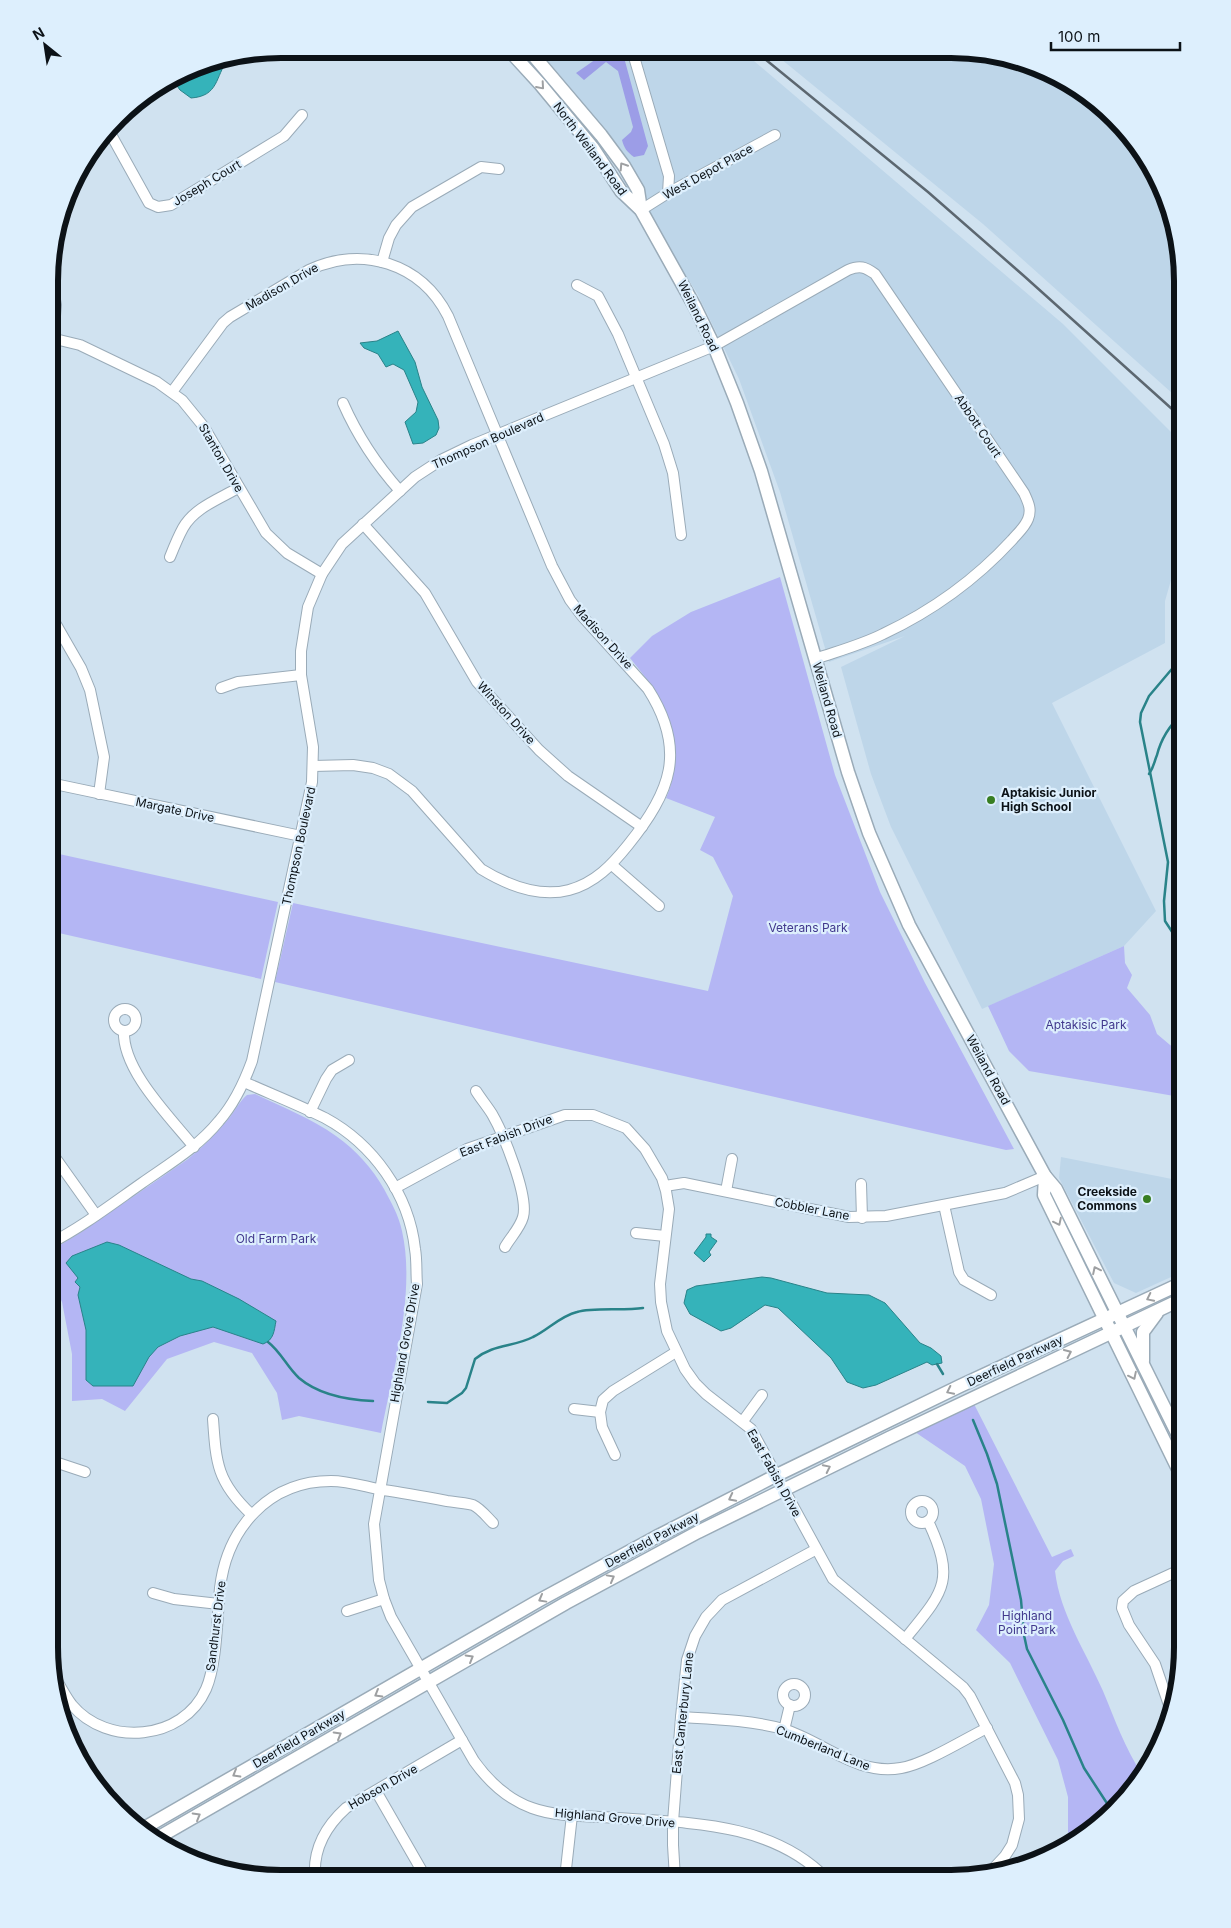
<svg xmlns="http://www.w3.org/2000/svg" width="1231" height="1928" font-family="Inter,sans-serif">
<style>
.built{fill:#bed6e9}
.green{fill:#b4b6f4}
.forest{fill:#9c9de7}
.water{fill:#35b3ba;stroke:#298389}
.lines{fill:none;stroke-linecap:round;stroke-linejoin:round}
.stream{stroke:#298389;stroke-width:2.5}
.minor-casing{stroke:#9aabb8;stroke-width:12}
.major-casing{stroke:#9aabb8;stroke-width:15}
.minor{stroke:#fff;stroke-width:10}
.major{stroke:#fff;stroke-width:12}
.rail{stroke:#5c6770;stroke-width:2.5}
.oneway{stroke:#9ea0a2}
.poi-dot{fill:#387e22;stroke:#ddeffd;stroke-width:2}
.labels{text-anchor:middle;stroke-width:4.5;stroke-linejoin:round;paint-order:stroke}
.street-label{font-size:12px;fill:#0c1217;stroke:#ddeffd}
.poi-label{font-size:12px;font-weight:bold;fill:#0c1217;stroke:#ddeffd;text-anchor:start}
.park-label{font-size:12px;fill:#41388d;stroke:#ddeffd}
.rim{fill:none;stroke:#0c1217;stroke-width:6}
</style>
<rect width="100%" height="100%" fill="#d0e2f0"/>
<g class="built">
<path d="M532 49 741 50 1063 324 1182 443V554L1177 559 1165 601V643L1052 703 1156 911 1124 946 982 1009 891 827 871 774 841 667 905 636 829 662 780 492 739 379 697 293 581 112Z"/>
<path d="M770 50 981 51 1039 66 1091 97 1134 139 1164 192 1182 281V402L983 224Z"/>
<path d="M1061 1157 1182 1181V1272L1136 1293 1114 1283 1059 1178Z"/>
</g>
<g class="green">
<path d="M780 577 835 775 880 892 925 983 1014 1149 1006 1150 275 982 293 903 708 991 733 896 713 857 700 850 715 817 666 798C672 786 673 774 674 761 676 717 656 690 630 658L652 636 691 612Z"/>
<path d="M50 852 278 902 261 979 50 931Z"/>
<path d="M1124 946 1125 963 1132 975 1127 988 1150 1015 1157 1034 1182 1055V1092L1180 1097 1029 1071 1009 1051 988 1006Z"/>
<path d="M255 1094C282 1107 311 1118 336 1136 356 1150 372 1168 384 1189 391 1202 399 1216 402 1231 416 1293 393 1371 381 1433L299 1416 282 1420 277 1393 252 1353 214 1342 167 1359 125 1411 102 1399 72 1401V1354L62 1302 49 1273V1252L83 1231 188 1159C204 1146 217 1133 230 1117 236 1109 240 1101 247 1095Z"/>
<path d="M974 1404 1052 1557 1071 1549 1074 1556 1063 1561 1055 1571C1060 1614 1086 1652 1103 1691 1115 1720 1125 1748 1142 1774L1134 1788 1092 1831 1065 1847 1068 1836V1797L1058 1760 1010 1663 976 1630 989 1605 994 1564 981 1499 965 1466 915 1432Z"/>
</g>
<path class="forest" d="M609 50H622L648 146 644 155 634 157C627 152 624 148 622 140L631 132 633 127 618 71 606 62 584 80 576 73Z"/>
<g class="water">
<path d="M228 59C215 77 219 96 191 98L180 90 172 79 192 66Z"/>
<path d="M398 331 415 362 422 387 438 420 439 428 436 435 423 443 413 444 405 422 416 412 418 402 404 370 393 364 386 367 378 354 364 348 360 343 377 341Z"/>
<path d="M706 1234H711V1237L717 1241 709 1252 711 1255 704 1262 694 1253 706 1237Z"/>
<path d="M107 1242 119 1245 191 1279 202 1281 239 1299 276 1321C274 1331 274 1340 263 1344L213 1327 180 1336 158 1347 149 1357 133 1386H93L86 1380V1330L78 1295 80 1287 75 1282 78 1278 66 1263 72 1256Z"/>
<path d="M762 1277 771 1278 827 1293 869 1295 885 1303 920 1343 931 1348 941 1356 942 1363 932 1365 927 1362 876 1385 863 1388 847 1382 831 1358 778 1308 765 1305 731 1328 721 1331 690 1314 684 1303 687 1290 696 1286Z"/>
</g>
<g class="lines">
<g class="stream">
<path d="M1149 774C1154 767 1154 762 1157 755 1161 739 1170 725 1182 714"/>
<path d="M1182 947 1165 921 1164 901 1168 862 1140 722 1141 713 1149 696 1182 657"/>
<path d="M268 1342C281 1352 287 1367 299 1378 319 1395 348 1400 373 1401"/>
<path d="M937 1364 943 1374"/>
<path d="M428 1402 447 1403 462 1393 466 1388 475 1359C493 1344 514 1347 533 1337 548 1330 560 1316 577 1312 593 1307 623 1311 643 1308"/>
<path d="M973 1420 987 1454 997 1484 1021 1600 1024 1635 1027 1649 1063 1720 1084 1768 1112 1811"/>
</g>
<defs>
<g id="minor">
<path d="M632 50 669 176 668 193"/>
<path d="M109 131 149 203 158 207 171 205 284 136 302 115"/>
<path d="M641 210 668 193 775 135"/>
<path d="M382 262 389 238 396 225 412 207 481 167 499 169"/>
<path d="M51 280 56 305 53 338"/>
<path d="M577 285 598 296 618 334 664 444 673 473 681 535"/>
<path d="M51 338 80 345 157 382 182 400 204 427 266 533 287 553 322 574"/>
<path d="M172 392 223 323 230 317 309 270C362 245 421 263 448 316L552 566 570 600 582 616 648 689C687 750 671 792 628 845 612 865 595 883 569 890 538 898 507 885 481 869L412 791 389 774 373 768 353 765 313 766"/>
<path d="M343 403C358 437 375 463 400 491"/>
<path d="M50 476H51"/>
<path d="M363 524 425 593 477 682 539 750 568 776 642 827"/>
<path d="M170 557C174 547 178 537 183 528 194 508 219 499 238 488"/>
<path d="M50 614 81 668 90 690 104 757 99 794"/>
<path d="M221 688 238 682 301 675"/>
<path d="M50 783 301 836"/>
<path d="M612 865 659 906"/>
<circle cx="125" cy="1020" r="11"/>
<path d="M124 1031C122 1070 170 1117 194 1147"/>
<path d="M244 1082C271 1094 299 1105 325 1118 373 1144 409 1194 415 1249 417 1260 416 1272 417 1284L374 1524 379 1580 384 1599 391 1617 474 1761C489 1782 507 1799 532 1808 554 1816 580 1816 603 1817 680 1823 769 1819 827 1879"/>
<path d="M476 1091C481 1099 487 1106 492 1114 503 1133 529 1196 523 1217 520 1228 510 1238 505 1247"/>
<path d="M310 1112 326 1079 332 1070 349 1060"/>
<path d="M49 1149 96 1215"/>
<path d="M861 1184 862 1218"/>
<path d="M665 1186 684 1183 849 1217 886 1216 1005 1193 1045 1176"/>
<path d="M395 1188 467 1149 565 1115H593L626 1128 645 1149 662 1178 666 1191 669 1209 660 1284 661 1302 667 1331 685 1369 695 1383 706 1394 751 1429 833 1579 963 1687 970 1696 1015 1783 1018 1795 1019 1819 1012 1845 1005 1856 991 1871"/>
<path d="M726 1191 732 1159"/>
<path d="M944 1205 959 1272 964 1280 991 1295"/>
<path d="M636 1233 665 1236"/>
<path d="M49 1244C82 1227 112 1204 142 1183 169 1164 198 1147 219 1121 234 1104 244 1083 252 1061L312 782 313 747 301 675V651L308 607 322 574 342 544 415 477 441 460 472 445 714 346 848 270C860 265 865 267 875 274L1024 493C1028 502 1032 509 1028 519 1025 527 1018 533 1012 540 976 579 932 611 883 634 861 645 838 651 815 659"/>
<path d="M574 1409 600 1412"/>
<path d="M213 1419C216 1463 217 1482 251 1514"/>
<path d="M743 1421 762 1395"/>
<path d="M615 1455 602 1427 600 1412 603 1400 613 1391 676 1352"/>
<path d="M49 1460 85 1472"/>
<circle cx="922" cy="1512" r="11"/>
<path d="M153 1593 174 1599 219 1604"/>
<path d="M347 1611 384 1599"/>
<path d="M905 1639C944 1591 956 1581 928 1521"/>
<path d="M54 1676C60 1685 65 1696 72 1705 107 1747 183 1741 206 1689 217 1664 217 1617 220 1588 227 1529 268 1481 331 1481 349 1481 366 1487 383 1490 405 1493 426 1497 447 1501 455 1502 465 1503 473 1505 480 1508 487 1517 493 1523"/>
<circle cx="794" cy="1695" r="11"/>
<path d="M1172 1714 1155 1664 1129 1625 1122 1608 1123 1601 1134 1591 1182 1569"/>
<path d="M681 1717C715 1719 750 1720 783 1729 823 1741 856 1776 901 1768 925 1764 963 1740 987 1728"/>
<path d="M784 1730 790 1705"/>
<path d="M376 1791 426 1878"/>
<path d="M315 1877C313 1849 325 1827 346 1808L462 1740"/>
<path d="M565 1878 572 1815"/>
<path d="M675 1878 673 1845V1822L681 1717 687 1660 695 1636 706 1617 722 1600 815 1550"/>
</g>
<g id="major">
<path d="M508 49 540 84 593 148 621 191 641 210 695 307 714 346 737 403 761 471 848 772 869 833 909 925 1045 1176 1056 1189 1182 1443"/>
<path d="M528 49 601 135 624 166 638 190 641 210"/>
<path d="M1045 1176 1044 1195 1182 1477"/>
<path d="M1143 1361V1332L1157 1313"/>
<path d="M139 1831 538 1601 656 1537 775 1476 960 1386 1182 1283"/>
<path d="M154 1840 566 1603 698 1532 889 1438 1182 1299"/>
</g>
</defs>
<use href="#minor" class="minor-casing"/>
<use href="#major" class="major-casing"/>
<use href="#minor" class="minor"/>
<use href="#major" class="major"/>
<path class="rail" d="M754 50 928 192 1024 276 1182 418"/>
</g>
<defs><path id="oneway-chevron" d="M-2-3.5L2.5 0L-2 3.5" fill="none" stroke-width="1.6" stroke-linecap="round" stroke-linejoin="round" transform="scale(1.25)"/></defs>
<g class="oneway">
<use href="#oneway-chevron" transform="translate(541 86) rotate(49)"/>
<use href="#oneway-chevron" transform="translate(623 166) rotate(-123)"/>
<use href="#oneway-chevron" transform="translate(1058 1222) rotate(64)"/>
<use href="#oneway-chevron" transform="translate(1096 1270) rotate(-116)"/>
<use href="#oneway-chevron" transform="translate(1150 1298) rotate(154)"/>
<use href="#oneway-chevron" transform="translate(1068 1353) rotate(-25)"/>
<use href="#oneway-chevron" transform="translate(1133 1376) rotate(64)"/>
<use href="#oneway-chevron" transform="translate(950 1391) rotate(154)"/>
<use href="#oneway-chevron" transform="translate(827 1468) rotate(-26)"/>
<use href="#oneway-chevron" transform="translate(732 1498) rotate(153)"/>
<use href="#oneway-chevron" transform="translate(611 1578) rotate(-29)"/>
<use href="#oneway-chevron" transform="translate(542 1599) rotate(151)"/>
<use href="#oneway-chevron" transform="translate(470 1658) rotate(-30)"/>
<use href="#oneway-chevron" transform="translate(378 1694) rotate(150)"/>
<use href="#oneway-chevron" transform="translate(338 1735) rotate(-30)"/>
<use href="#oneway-chevron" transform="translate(236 1774) rotate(150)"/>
<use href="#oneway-chevron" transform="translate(197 1816) rotate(-30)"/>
</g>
<g class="poi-dot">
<circle cx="991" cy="800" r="5"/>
<circle cx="1147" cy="1199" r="5"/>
</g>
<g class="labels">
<g class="street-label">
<text transform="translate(590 149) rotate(53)" y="4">North Weiland Road</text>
<text transform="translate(708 172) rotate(-29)" y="4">West Depot Place</text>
<text transform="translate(207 183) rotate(-31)" y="4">Joseph Court</text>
<text transform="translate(282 287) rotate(-30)" y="4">Madison Drive</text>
<text transform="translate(698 316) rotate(64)" y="4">Weiland Road</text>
<text transform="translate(978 426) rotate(56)" y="4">Abbott Court</text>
<text transform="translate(488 441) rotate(-24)" y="4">Thompson Boulevard</text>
<text transform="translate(221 458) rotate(60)" y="4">Stanton Drive</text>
<text transform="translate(603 637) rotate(48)" y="4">Madison Drive</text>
<text transform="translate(827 700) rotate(74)" y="4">Weiland Road</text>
<text transform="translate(506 713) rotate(48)" y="4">Winston Drive</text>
<text transform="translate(175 810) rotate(12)" y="4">Margate Drive</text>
<text transform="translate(299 846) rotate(-78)" y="4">Thompson Boulevard</text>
<text transform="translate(988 1070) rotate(61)" y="4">Weiland Road</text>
<text transform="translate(506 1136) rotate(-21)" y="4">East Fabish Drive</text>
<text transform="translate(812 1209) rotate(11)" y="4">Cobbler Lane</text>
<text transform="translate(405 1343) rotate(-80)" y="4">Highland Grove Drive</text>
<text transform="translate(1015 1361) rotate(-25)" y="4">Deerfield Parkway</text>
<text transform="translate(774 1473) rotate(61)" y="4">East Fabish Drive</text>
<text transform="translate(652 1540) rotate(-28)" y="4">Deerfield Parkway</text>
<text transform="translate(216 1626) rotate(-83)" y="4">Sandhurst Drive</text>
<text transform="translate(683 1713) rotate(-84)" y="4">East Canterbury Lane</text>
<text transform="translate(299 1739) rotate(-30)" y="4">Deerfield Parkway</text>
<text transform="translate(823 1748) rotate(22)" y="4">Cumberland Lane</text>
<text transform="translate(383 1787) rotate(-30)" y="4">Hobson Drive</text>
<text transform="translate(615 1818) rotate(5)" y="4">Highland Grove Drive</text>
</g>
<g class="poi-label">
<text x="1001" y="797">Aptakisic Junior<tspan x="1001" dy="14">High School</tspan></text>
<text x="1137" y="1196" text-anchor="end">Creekside<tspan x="1137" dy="14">Commons</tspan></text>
</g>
<g class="park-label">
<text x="808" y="932">Veterans Park</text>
<text x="1086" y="1029">Aptakisic Park</text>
<text x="276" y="1243">Old Farm Park</text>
<text x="1027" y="1620">Highland<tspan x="1027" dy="14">Point Park</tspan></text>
</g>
</g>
<path d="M0 0H1231V1928H0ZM281 58H951A223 223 0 0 1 1174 281V1647A223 223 0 0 1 951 1870H281A223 223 0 0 1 58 1647V281A223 223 0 0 1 281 58Z" fill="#ddeffd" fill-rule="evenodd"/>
<path class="rim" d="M281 58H951A223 223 0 0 1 1174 281V1647A223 223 0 0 1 951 1870H281A223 223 0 0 1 58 1647V281A223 223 0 0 1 281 58Z"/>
<g transform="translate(45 45) rotate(330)" stroke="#ddeffd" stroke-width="4" paint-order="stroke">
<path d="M0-4L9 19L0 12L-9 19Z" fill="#0c1217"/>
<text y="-8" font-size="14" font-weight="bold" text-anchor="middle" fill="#0c1217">N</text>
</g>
<path d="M1051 42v8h129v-8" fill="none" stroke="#0c1217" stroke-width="2.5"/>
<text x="1058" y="42" font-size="15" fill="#0c1217" stroke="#ddeffd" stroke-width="4" paint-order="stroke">100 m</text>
</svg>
